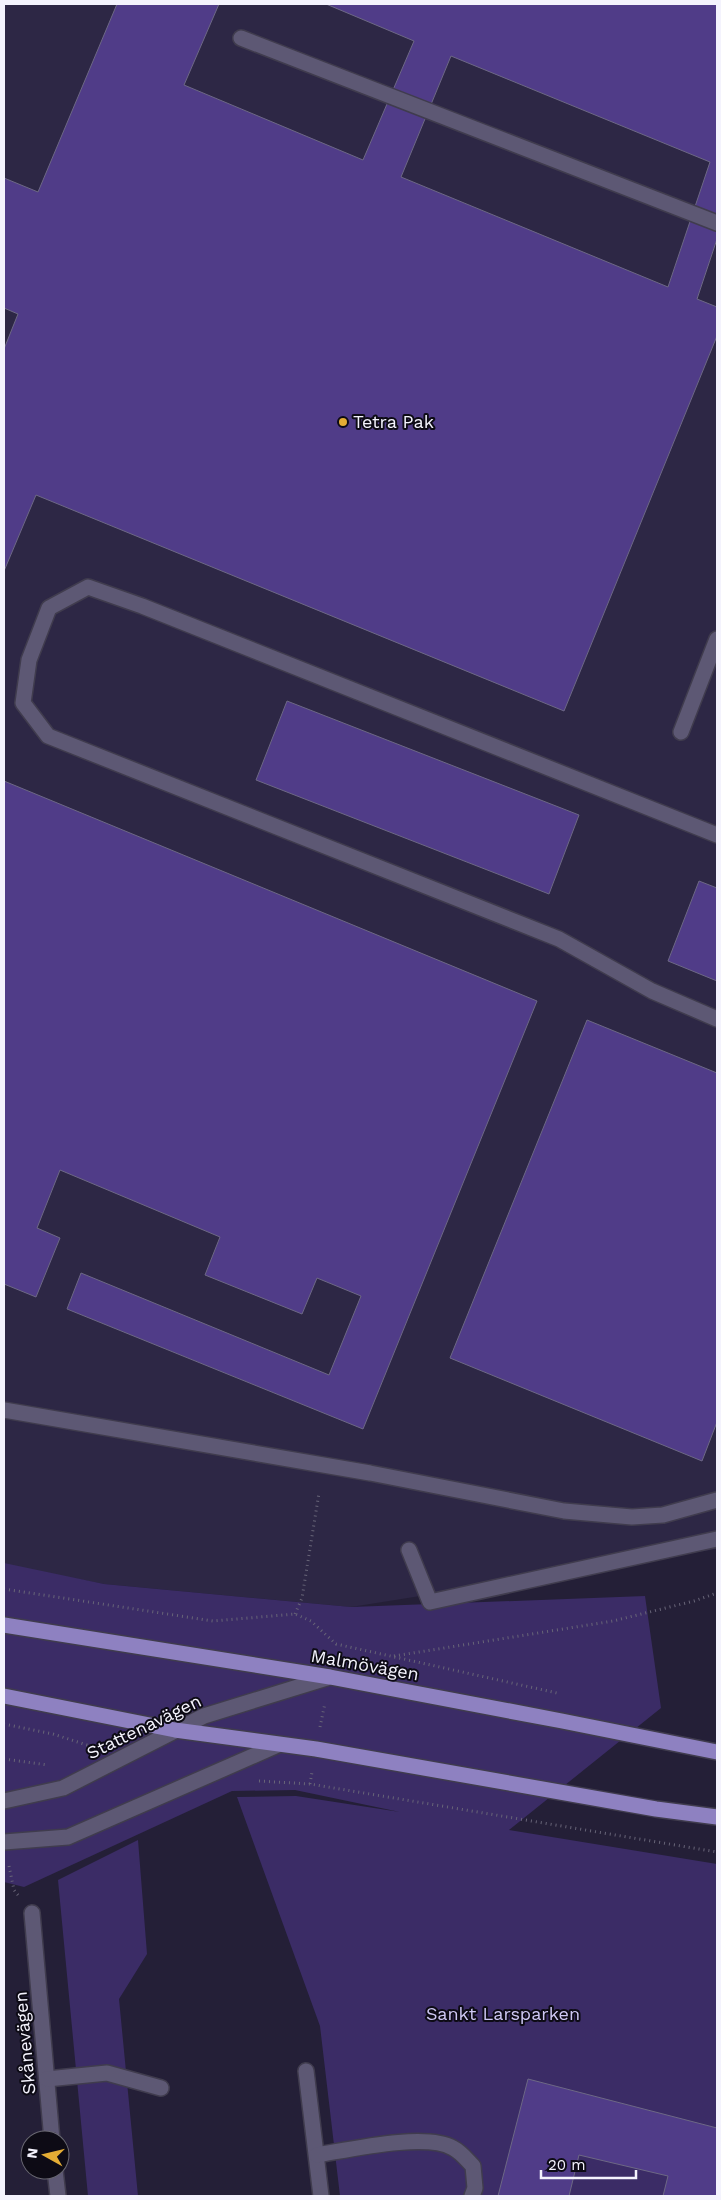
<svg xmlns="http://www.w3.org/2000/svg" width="721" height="2200" font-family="'Work Sans',sans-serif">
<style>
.built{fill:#2d2745}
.green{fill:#3b2c66}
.building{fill:#503c88;stroke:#6d6885;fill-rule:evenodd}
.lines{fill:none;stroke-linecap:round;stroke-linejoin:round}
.minor-casing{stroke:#403c4e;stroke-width:18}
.major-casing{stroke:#403c4e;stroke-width:18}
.path{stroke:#686578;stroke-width:3;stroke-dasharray:1 4;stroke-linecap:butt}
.minor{stroke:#5d5874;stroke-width:15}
.major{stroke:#8e81c1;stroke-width:15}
.poi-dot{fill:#e4ad35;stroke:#0d0b15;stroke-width:2}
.labels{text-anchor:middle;stroke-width:4;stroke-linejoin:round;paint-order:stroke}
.poi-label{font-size:18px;fill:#f4f3fd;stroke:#0d0b15;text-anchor:start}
.street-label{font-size:18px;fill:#f4f3fd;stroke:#0d0b15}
.park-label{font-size:18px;fill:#cfc8f4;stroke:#0d0b15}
</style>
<rect width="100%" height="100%" fill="#241f37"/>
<path class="built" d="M4 4H717V1549L351 1607 104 1584 4 1565Z"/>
<g class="green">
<path d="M4 1563 104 1584 351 1607 645 1596 661 1708 509 1830 717 1864V2196H340L320 2026 237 1797 296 1796 400 1812 295 1790 232 1791 24 1887 4 1882Z"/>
<path d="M138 1840 147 1954 119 1999 138 2196H88L58 1880Z"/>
</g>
<g class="building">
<path d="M117 4H219L184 85 363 160 414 41 326 4H717V239L697 299 717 307V336L564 711 36 495 4 571V349L18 314 4 308V178L38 192ZM451 56 710 162 668 287 401 177Z"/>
<path d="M287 701 579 815 549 894 256 780Z"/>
<path d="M4 781 537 1001 363 1429 67 1309 81 1273 329 1375 361 1296 317 1278 302 1314 205 1275 220 1237 60 1170 37 1228 60 1238 36 1297 4 1284Z"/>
<path d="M699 881 717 888V981L668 961Z"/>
<path d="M587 1020 717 1073V1422L702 1461 450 1358Z"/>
<path d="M528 2079 717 2128V2196H663L668 2176 579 2155 569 2196H498Z"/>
</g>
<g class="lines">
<defs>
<g id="minor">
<path d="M241 38 717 223"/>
<path d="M681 732 717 639"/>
<path d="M717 835 142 606 88 587 49 608 29 660 23 703 48 736 559 939 652 991 717 1019"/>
<path d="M4 1410 370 1473 564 1511 632 1517 663 1515 717 1500"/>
<path d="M409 1550 430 1602 717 1539"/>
<path d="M4 1801 63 1788 204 1716 330 1677"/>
<path d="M4 1842 68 1837 278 1745"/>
<path d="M32 1913 52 2140"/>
<path d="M306 2071 321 2196"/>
<path d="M47 2079 107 2073 161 2088"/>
<path d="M317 2155C348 2150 426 2132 453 2148 461 2152 467 2160 473 2166L475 2188 472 2196"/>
<path d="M55 2170 58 2196"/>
</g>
<g id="major">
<path d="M4 1625 330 1677 562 1721 717 1752"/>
<path d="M4 1696 175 1730 316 1749 656 1809 717 1817"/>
</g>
</defs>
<use href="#minor" class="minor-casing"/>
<use href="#major" class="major-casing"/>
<g class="path">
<path d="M4 1589 213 1621 295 1614 311 1621 336 1644 557 1693"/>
<path d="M295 1614 302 1598 319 1493"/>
<path d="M394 1656 613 1621 694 1601 717 1593"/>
<path d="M4 1724 53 1734 90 1746"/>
<path d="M320 1727 325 1703"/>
<path d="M4 1759 48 1765"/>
<path d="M259 1781 310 1784 717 1852"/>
<path d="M310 1784 312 1772"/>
<path d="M9 1866 14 1890 18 1895"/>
</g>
<use href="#minor" class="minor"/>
<use href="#major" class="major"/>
</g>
<circle class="poi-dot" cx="343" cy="422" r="5"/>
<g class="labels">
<g class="poi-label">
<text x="353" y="428">Tetra Pak</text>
</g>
<g class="street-label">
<text transform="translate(365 1665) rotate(10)" y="6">Malmövägen</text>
<text transform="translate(144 1727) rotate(-26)" y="6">Stattenavägen</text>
<text transform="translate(25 2043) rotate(-95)" y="6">Skånevägen</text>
</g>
<g class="park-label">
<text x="503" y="2020">Sankt Larsparken</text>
</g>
</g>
<rect width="721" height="2200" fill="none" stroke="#f4f3fd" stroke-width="10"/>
<g transform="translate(45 2155) rotate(278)"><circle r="24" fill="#0d0b15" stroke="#696872"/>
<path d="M0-4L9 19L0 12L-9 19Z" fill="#e4ad35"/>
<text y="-8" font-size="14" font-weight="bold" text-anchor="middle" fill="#f4f3fd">N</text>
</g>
<path d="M541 2170v8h95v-8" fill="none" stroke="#f4f3fd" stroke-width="2.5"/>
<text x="548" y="2170" font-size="15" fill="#f4f3fd" stroke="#0d0b15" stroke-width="4" paint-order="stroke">20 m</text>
</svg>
